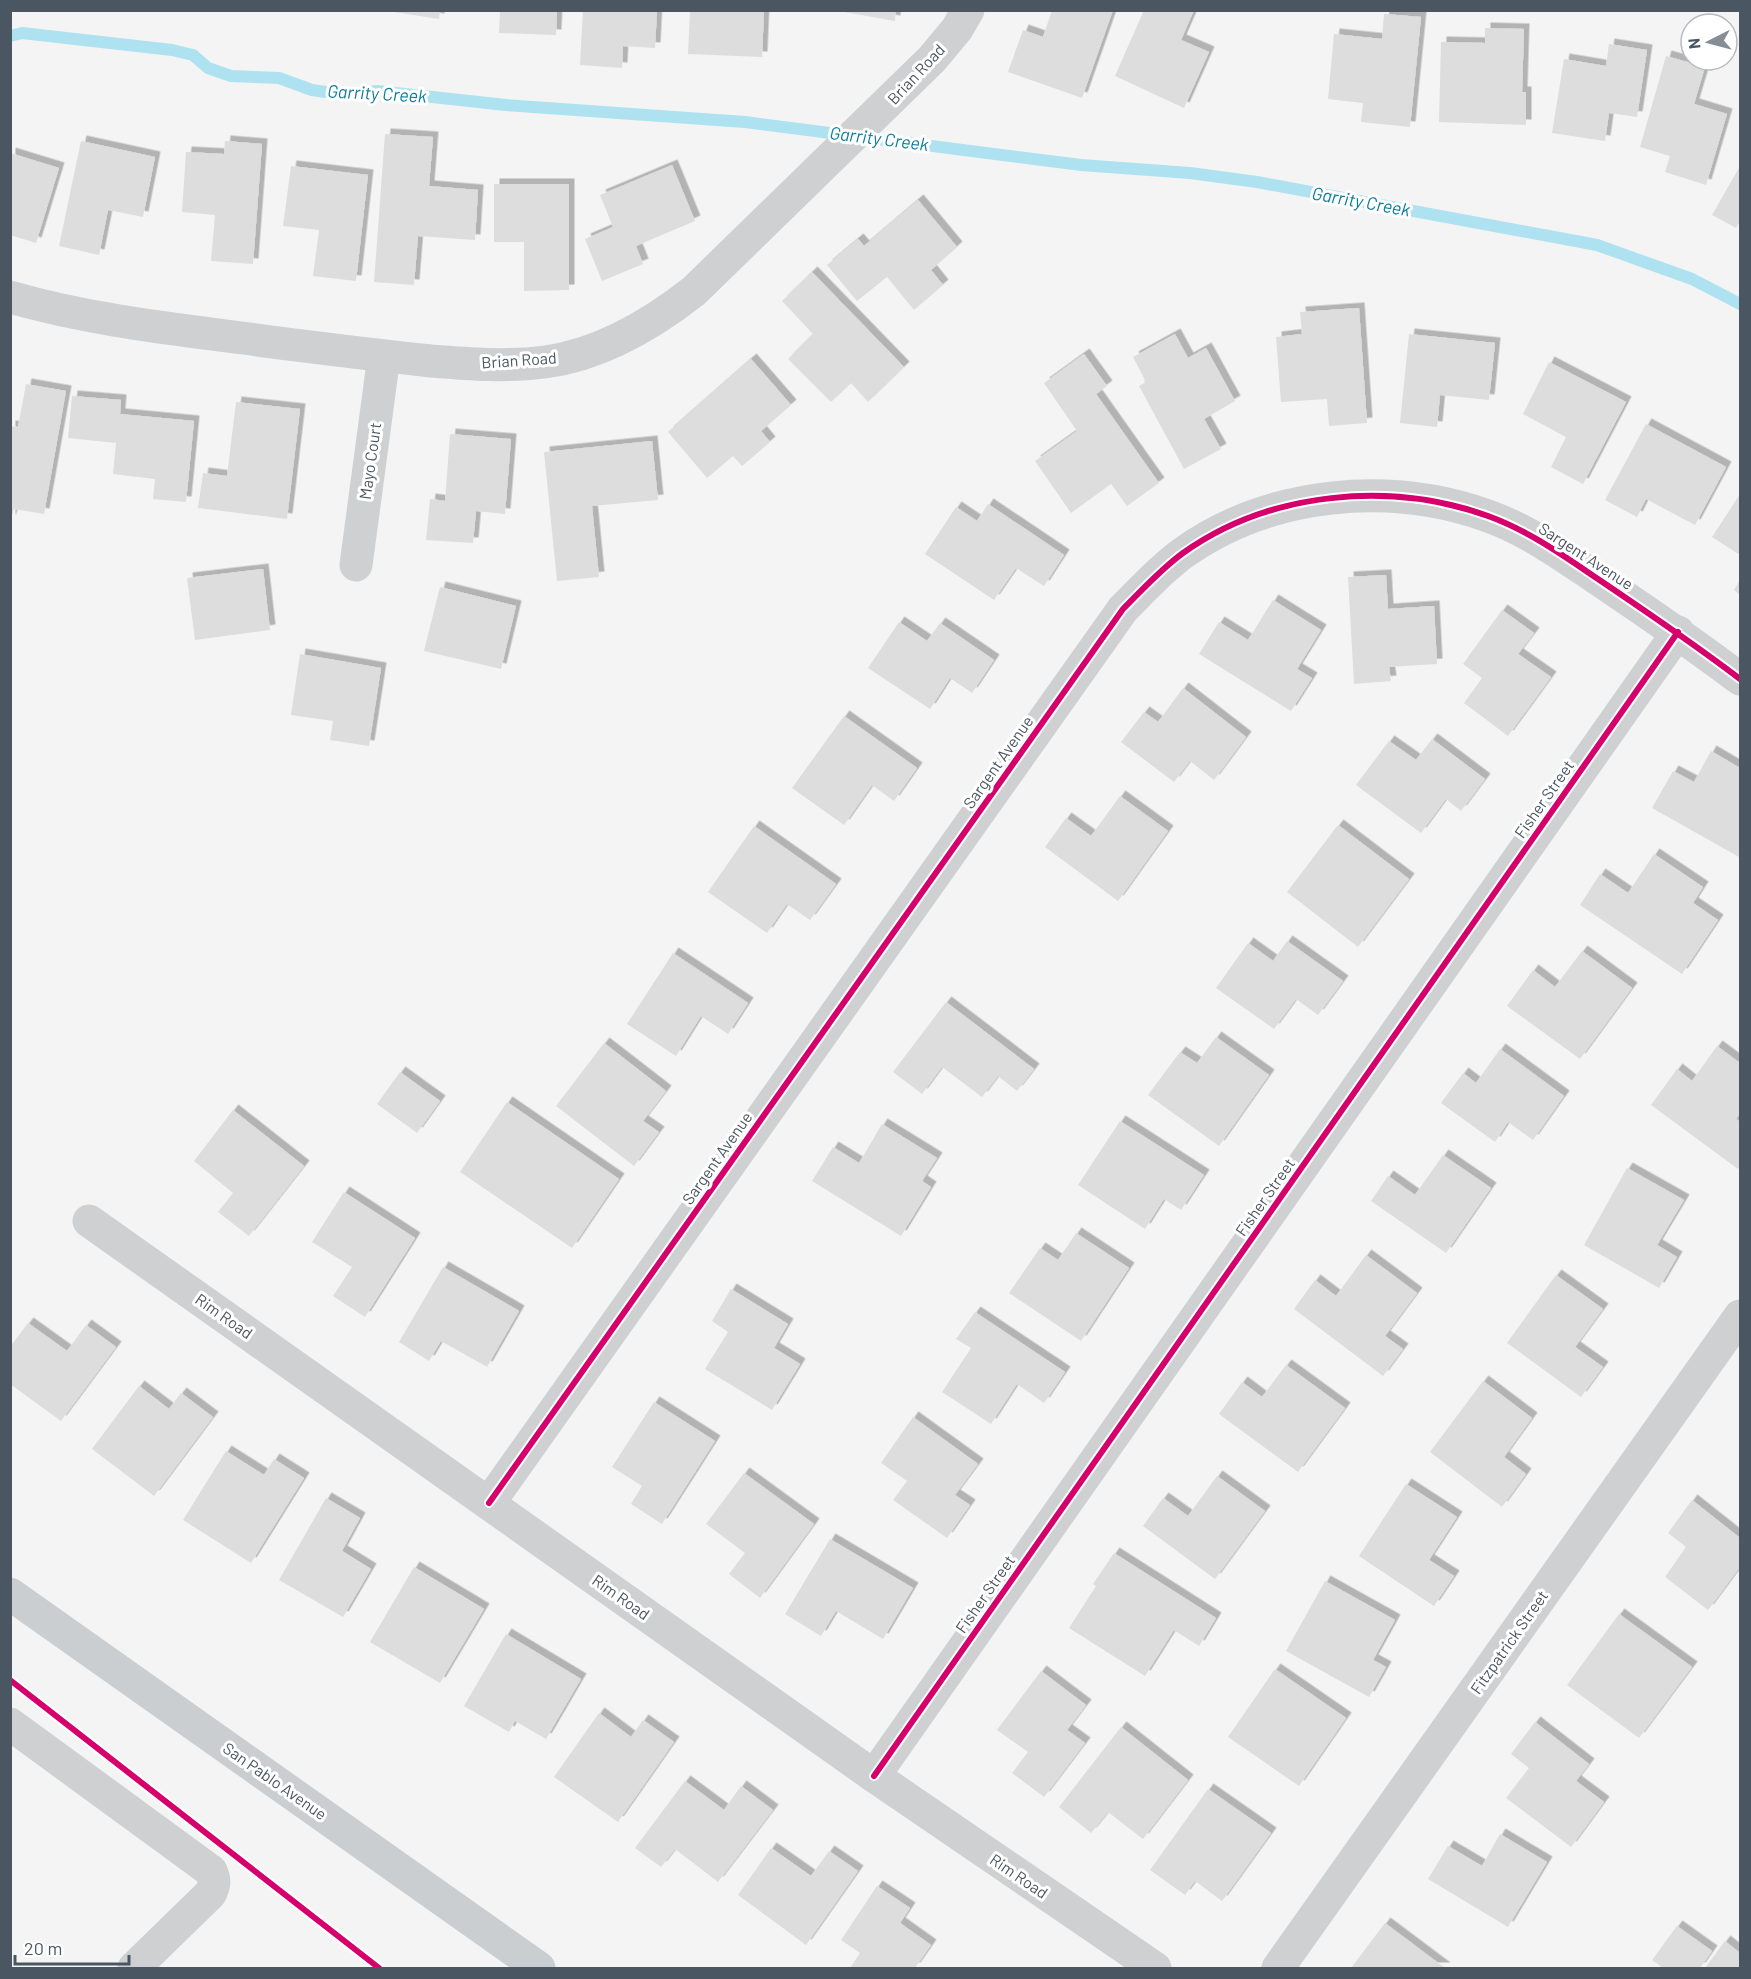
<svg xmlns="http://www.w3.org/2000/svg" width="1751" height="1979" font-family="Barlow,sans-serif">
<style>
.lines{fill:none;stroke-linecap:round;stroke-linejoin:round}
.stream{stroke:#aee2f0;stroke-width:12}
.building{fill:#ddddde;filter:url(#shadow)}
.minor{stroke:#ced0d2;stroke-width:33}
.major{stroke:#caced1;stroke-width:33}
.cycleway-casing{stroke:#fff;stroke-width:10}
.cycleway{stroke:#d6006c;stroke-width:6}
.labels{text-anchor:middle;stroke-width:6;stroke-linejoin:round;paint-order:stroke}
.street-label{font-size:16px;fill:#4a5661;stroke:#fff}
.water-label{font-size:18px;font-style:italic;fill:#0c7c9b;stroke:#fff}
</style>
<defs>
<filter id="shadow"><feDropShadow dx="5.5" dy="-5.5" stdDeviation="0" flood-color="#0004"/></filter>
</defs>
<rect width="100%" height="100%" fill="#f4f4f4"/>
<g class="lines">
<path class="stream" d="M10 36 22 33 172 50 193 55 208 68 231 76 279 78 312 90 346 95 377 91 506 105 745 122 1081 165 1190 173 1257 182 1597 245 1692 279 1740 304"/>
</g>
<g class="building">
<path d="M381 10H440L439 19Z"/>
<path d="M500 10H557L556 35 499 33Z"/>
<path d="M583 10H657L655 48 623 46 622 68 580 65Z"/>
<path d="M690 10H764L762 57 688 54Z"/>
<path d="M833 10H896L895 21Z"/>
<path d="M1052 10H1113L1082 98 1008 72 1023 30 1043 37Z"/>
<path d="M1144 10H1194L1181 40 1209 52 1184 108 1115 76Z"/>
<path d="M1384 14 1421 17 1410 127 1361 122 1363 103 1328 99 1334 34 1382 39Z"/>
<path d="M1485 28 1524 29 1522 92H1526V125L1439 122 1441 42 1485 43Z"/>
<path d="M1609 44 1647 50 1637 117 1609 113 1605 141 1552 133 1564 59 1606 66Z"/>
<path d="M1666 56 1705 67 1694 104 1727 114 1706 185 1665 172 1670 156 1640 147Z"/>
<path d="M385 134 433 137 429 186 478 190 475 240 418 236 414 285 374 282Z"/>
<path d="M81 141 155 157 143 217 108 210 99 255 59 246Z"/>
<path d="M225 141 262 144 253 264 211 261 215 215 182 212 186 152 224 154Z"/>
<path d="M10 153 59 168 36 243 10 235Z"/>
<path d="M672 165 695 221 636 246 643 264 602 281 585 239 613 227 600 195Z"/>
<path d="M291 166 368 175 356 281 313 276 319 230 283 226Z"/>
<path d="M1740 166V221L1736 228 1712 215Z"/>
<path d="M494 184H569V290L524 291V242H494Z"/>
<path d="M918 200 957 247 931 270 943 285 914 310 887 277 857 301 827 265 858 239 864 246Z"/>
<path d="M812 272 904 367 868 402 851 383 831 402 788 359 813 334 782 301Z"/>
<path d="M1359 308 1367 423 1329 426 1327 399 1281 402 1276 337 1302 334 1300 312Z"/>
<path d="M1175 334 1188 358 1206 348 1235 401 1204 419 1221 449 1184 469 1139 386 1146 382 1133 357Z"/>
<path d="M1409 334 1495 343 1489 400 1440 395 1437 427 1400 423Z"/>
<path d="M1084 354 1107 386 1096 394 1159 483 1127 506 1111 484 1071 513 1035 461 1077 431 1044 383Z"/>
<path d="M751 359 791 405 761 431 770 442 742 466 733 456 707 478 668 432Z"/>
<path d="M1549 362 1626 402 1583 484 1551 467 1566 437 1523 414Z"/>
<path d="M26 384 66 391 44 514 14 509 10 521V426L18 427Z"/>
<path d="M72 396 121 400 120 414 194 421 186 502 153 499 155 479 113 474 116 443 68 438Z"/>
<path d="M236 402 300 409 287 519 198 508 203 473 227 476Z"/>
<path d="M1646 424 1726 467 1695 525 1646 499 1637 517 1605 500Z"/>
<path d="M450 434 511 439 505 514 476 511 473 543 426 540 430 499 445 501Z"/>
<path d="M652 441 658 500 592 506 599 577 557 581 544 452Z"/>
<path d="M1740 494V555L1712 537Z"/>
<path d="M988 504 1064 555 1044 586 1016 568 994 600 925 554 956 507 977 521Z"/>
<path d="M263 569 270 630 195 640 187 578Z"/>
<path d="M1386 575 1388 609 1434 606 1437 664 1389 667 1391 681 1354 684 1348 577Z"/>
<path d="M1740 580V595L1734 590Z"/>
<path d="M440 587 516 606 501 669 424 651Z"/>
<path d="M1273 600 1321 630 1297 669 1312 678 1291 711 1199 654 1219 622 1248 640Z"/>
<path d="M1502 610 1534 633 1518 654 1551 677 1508 736 1464 703 1482 678 1463 664Z"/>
<path d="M899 622 927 641 940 623 994 660 972 693 950 678 930 709 868 668Z"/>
<path d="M300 654 381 668 369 746 330 740 333 721 291 715Z"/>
<path d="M1183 688 1246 737 1214 780 1190 761 1174 782 1121 742 1144 712 1158 722Z"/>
<path d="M844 716 917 768 894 801 872 785 844 825 792 788Z"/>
<path d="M1432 739 1485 779 1461 811 1446 799 1421 833 1356 785 1389 741 1416 760Z"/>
<path d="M1711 751 1740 768V854L1739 857 1652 808 1673 771 1694 782Z"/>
<path d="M1120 796 1168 831 1118 901 1045 847 1066 818 1091 836Z"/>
<path d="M1338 825 1409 879 1358 947 1287 892Z"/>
<path d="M754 826 836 884 810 920 787 904 767 933 708 892Z"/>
<path d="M1654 854 1703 887 1693 903 1718 920 1682 974 1580 905 1600 874 1628 893Z"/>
<path d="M1287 941 1343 981 1318 1015 1296 999 1274 1029 1216 988 1248 943 1273 961Z"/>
<path d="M1582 951 1632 988 1580 1059 1507 1006 1533 970 1555 987Z"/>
<path d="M673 953 748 1003 728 1034 701 1016 676 1056 627 1024Z"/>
<path d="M946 1002 1034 1069 1017 1091 998 1076 982 1097 942 1067 922 1094 893 1072Z"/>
<path d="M1216 1037 1269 1075 1219 1146 1148 1095 1180 1052 1197 1063Z"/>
<path d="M604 1043 666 1091 643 1121 659 1132 634 1166 556 1106Z"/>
<path d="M1717 1046 1740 1063V1113L1736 1119 1740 1122V1166L1738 1169 1651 1105 1677 1069 1692 1081Z"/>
<path d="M1500 1049 1564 1096 1533 1140 1508 1122 1495 1142 1441 1103 1463 1073 1476 1083Z"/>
<path d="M400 1072 440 1101 417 1133 377 1104Z"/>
<path d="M507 1102 619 1179 572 1248 460 1172Z"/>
<path d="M233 1110 304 1166 249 1236 218 1212 233 1193 194 1161Z"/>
<path d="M1120 1121 1204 1175 1181 1210 1164 1199 1145 1229 1078 1185Z"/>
<path d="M882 1124 937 1158 922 1181 931 1187 901 1236 812 1181 833 1147 859 1163Z"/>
<path d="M1443 1155 1491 1188 1446 1253 1371 1201 1388 1176 1415 1195Z"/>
<path d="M1627 1168 1684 1200 1657 1245 1677 1257 1659 1288 1584 1245Z"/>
<path d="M344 1192 415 1238 365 1317 333 1296 352 1267 312 1242Z"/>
<path d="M1076 1233 1129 1268 1081 1341 1009 1293 1040 1248 1058 1260Z"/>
<path d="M1366 1255 1417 1293 1385 1336 1403 1349 1383 1376 1294 1309 1315 1280 1336 1296Z"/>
<path d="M443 1267 519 1311 487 1367 441 1341 429 1361 399 1342Z"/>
<path d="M1556 1275 1603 1309 1575 1347 1603 1367 1581 1397 1507 1343Z"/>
<path d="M731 1289 788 1324 774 1348 800 1364 772 1410 705 1369 728 1332 712 1321Z"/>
<path d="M975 1312 1065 1372 1044 1403 1017 1384 991 1424 942 1392 971 1348 956 1339Z"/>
<path d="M28 1323 67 1351 86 1325 116 1347 61 1421 10 1384V1347Z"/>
<path d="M1286 1365 1345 1408 1298 1472 1219 1414 1242 1382 1262 1397Z"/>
<path d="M1483 1381 1532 1418 1504 1457 1526 1474 1502 1507 1430 1452Z"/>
<path d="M139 1386 169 1409 181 1393 213 1417 154 1496 92 1449Z"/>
<path d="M654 1402 715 1441 662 1524 631 1504 642 1486 612 1467Z"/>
<path d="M913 1417 978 1464 955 1495 970 1505 947 1538 893 1500 907 1481 881 1463Z"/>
<path d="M226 1451 264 1475 274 1459 304 1478 251 1563 183 1520Z"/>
<path d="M744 1473 814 1524 760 1598 729 1574 745 1553 706 1524Z"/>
<path d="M1217 1476 1265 1511 1215 1579 1143 1526 1163 1498 1188 1516Z"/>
<path d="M1406 1484 1457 1517 1429 1560 1454 1576 1434 1606 1359 1556Z"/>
<path d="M326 1498 360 1518 342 1551 371 1569 343 1617 279 1580Z"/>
<path d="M1692 1500 1740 1538V1567L1708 1610 1665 1577 1686 1547 1668 1533Z"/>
<path d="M830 1539 913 1588 883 1639 836 1611 821 1636 785 1614Z"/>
<path d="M1114 1553 1216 1618 1199 1646 1174 1630 1145 1676 1069 1628 1096 1586 1093 1584Z"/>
<path d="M414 1567 484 1609 440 1683 370 1642Z"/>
<path d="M1325 1581 1395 1620 1373 1660 1386 1667 1369 1697 1286 1651Z"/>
<path d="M1619 1614 1692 1667 1639 1738 1567 1685Z"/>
<path d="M506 1634 581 1679 546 1739 515 1721 509 1732 464 1706Z"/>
<path d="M1275 1669 1346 1718 1299 1786 1228 1737Z"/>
<path d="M1041 1671 1086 1705 1067 1730 1085 1743 1044 1797 1012 1773 1028 1752 997 1730Z"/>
<path d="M599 1713 631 1737 643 1720 674 1742 618 1822 554 1777Z"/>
<path d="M1535 1722 1589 1764 1576 1781 1604 1802 1571 1847 1506 1798 1529 1768 1511 1754Z"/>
<path d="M1121 1727 1188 1780 1143 1839 1108 1812 1091 1833 1059 1807Z"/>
<path d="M685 1781 724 1810 741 1786 773 1810 718 1882 675 1849 661 1867 635 1848Z"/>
<path d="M1208 1789 1271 1833 1222 1901 1195 1881 1185 1895 1150 1870Z"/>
<path d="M1500 1834 1547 1862 1508 1927 1428 1879 1448 1846 1482 1866Z"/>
<path d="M771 1848 811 1876 829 1851 858 1871 806 1945 738 1895Z"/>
<path d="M877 1886 910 1908 900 1923 931 1945 915 1968H850L860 1953 841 1940Z"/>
<path d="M1385 1923 1445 1968H1351Z"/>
<path d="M1677 1926 1712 1951 1700 1968H1663L1652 1960Z"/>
<path d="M1725 1941 1740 1953V1968H1705Z"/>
</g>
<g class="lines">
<g class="minor">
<path d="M10 297C100 323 195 331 287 344 335 350 383 356 431 361 469 364 507 367 545 362 599 355 652 324 694 291L932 59 957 29 968 10"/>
<path d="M356 565 384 356"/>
<path d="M89 1221 874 1776 1155 1968"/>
<path d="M489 1503 1123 609C1143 589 1161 569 1183 553 1270 491 1390 481 1488 516 1527 530 1561 554 1595 577 1644 610 1693 643 1740 679"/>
<path d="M10 1724 211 1871C215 1880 215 1885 210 1894L134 1968"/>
<path d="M874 1776 1678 632"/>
<path d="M1278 1968 1740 1316"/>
</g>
<path class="major" d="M10 1594 539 1968"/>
<defs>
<g id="cycleway">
<path d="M489 1503 1123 609C1143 589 1161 569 1183 553 1270 491 1390 481 1488 516 1527 530 1561 554 1595 577 1644 610 1693 643 1740 679"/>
<path d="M10 1680 379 1968"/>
<path d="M874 1776 1678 632"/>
</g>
</defs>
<use href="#cycleway" class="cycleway-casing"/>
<use href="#cycleway" class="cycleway"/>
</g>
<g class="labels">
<g class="street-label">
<text transform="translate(916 74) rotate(-47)" y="6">Brian Road</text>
<text transform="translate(519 360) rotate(-4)" y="6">Brian Road</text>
<text transform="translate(370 461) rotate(-82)" y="6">Mayo Court</text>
<text transform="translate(1586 556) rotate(33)" y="6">Sargent Avenue</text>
<text transform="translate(998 762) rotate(-55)" y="6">Sargent Avenue</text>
<text transform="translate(1544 799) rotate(-55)" y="6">Fisher Street</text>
<text transform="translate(717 1158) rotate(-55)" y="6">Sargent Avenue</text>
<text transform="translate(1265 1197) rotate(-55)" y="6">Fisher Street</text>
<text transform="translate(224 1316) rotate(35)" y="6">Rim Road</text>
<text transform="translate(985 1594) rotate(-55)" y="6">Fisher Street</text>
<text transform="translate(621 1597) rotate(35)" y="6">Rim Road</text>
<text transform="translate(1509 1642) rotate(-55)" y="6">Fitzpatrick Street</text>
<text transform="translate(275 1781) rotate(35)" y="6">San Pablo Avenue</text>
<text transform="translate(1019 1876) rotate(34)" y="6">Rim Road</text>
</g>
<g class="water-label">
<text transform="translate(377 94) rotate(3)" y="6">Garrity Creek</text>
<text transform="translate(879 139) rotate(7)" y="6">Garrity Creek</text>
<text transform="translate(1361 202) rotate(10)" y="6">Garrity Creek</text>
</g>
</g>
<rect width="1751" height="1979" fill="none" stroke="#4a5661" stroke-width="24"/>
<g transform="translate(1709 42) rotate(264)"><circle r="28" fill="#ffffff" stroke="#b7bbc0" stroke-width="1.5"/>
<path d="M0-4.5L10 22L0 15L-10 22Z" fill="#868d94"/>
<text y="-9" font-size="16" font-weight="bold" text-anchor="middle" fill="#4a5661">N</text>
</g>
<path d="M15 1955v9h114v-9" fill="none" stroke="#4a5661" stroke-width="3"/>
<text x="24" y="1955" font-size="18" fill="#4a5661" stroke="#ffffff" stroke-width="4.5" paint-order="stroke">20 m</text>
</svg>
